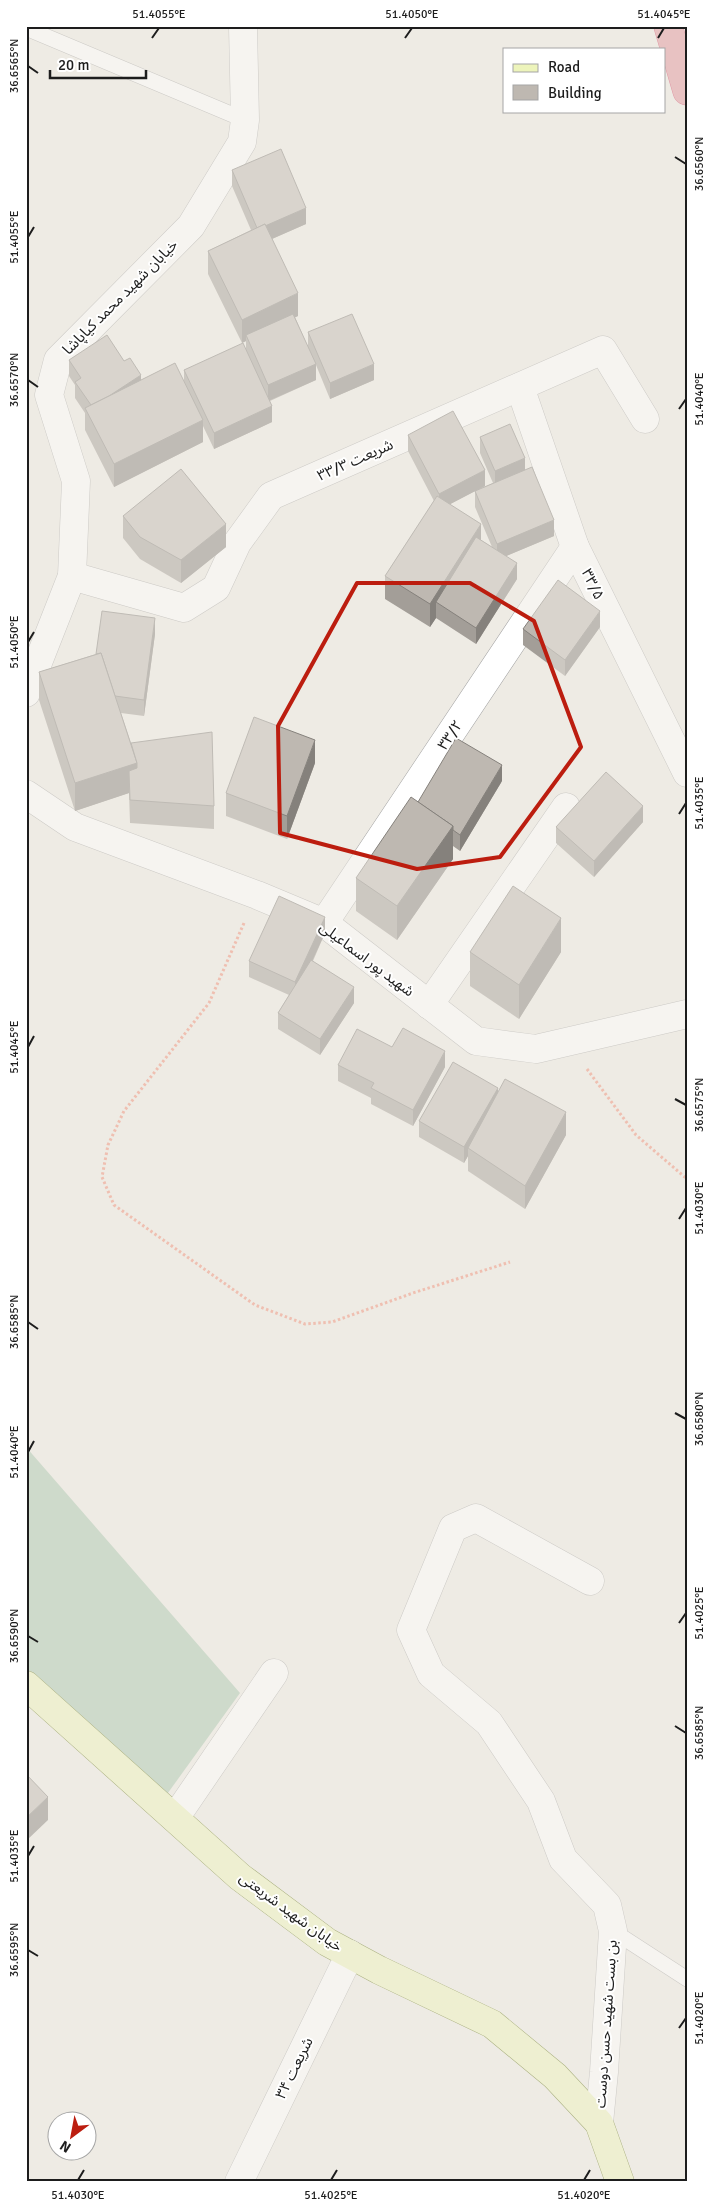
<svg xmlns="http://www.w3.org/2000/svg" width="713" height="2208" font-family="Signika,'Noto Sans Arabic',sans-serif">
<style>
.cemetery{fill:#a7c5ae}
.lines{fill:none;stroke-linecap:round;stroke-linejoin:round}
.lane-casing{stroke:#a4a4a4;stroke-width:16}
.street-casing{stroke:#a4a4a4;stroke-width:29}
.secondary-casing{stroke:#5a6c0d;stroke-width:29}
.highway-casing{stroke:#cc3159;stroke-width:29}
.path{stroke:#ef8b74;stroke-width:3;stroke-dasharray:2.5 2.5;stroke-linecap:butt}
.lane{stroke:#fff;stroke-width:15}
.street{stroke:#fff;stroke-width:28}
.secondary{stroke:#edf4bb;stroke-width:28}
.highway{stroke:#e09199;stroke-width:28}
.wall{fill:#a39e98;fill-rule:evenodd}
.shaded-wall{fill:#85817c}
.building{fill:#beb8b1;stroke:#85817c}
.marked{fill:none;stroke:#bc1d0f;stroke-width:4;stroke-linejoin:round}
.ticks{fill:none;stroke:#1d1d1d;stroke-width:2}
.labels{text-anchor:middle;stroke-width:4;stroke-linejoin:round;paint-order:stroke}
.street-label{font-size:15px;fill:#1d1d1d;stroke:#fff}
.neatline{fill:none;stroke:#1d1d1d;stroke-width:2}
.ticks-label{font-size:12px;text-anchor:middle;fill:#1d1d1d}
</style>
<rect width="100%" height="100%" fill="#eeebe4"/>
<path class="cemetery" d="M26 1447 240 1693 165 1797 26 1670Z"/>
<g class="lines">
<defs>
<g id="lane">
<path d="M26 28 245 120"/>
<path d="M613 1931 687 1979"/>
</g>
<g id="street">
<path d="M520 387 575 547 687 773"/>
<path d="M72 576 184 608 216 588 237 543 271 496 603 350 645 419"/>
<path d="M26 693 72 576 76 481 49 395 58 360 191 226 242 142 245 120 243 26"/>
<path d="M26 794 75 827 257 895 324 923 476 1041 536 1049 687 1014"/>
<path d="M324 923 575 547"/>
<path d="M429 1005 566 807"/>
<path d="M590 1581 476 1518 453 1528 411 1630 431 1674 489 1723 541 1801 563 1859 607 1905 613 1931 604 2072 599 2123"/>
<path d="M175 1818 274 1673"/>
<path d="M239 2182 350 1954"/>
</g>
<path id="secondary" d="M26 1685 240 1877 327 1942 379 1970 492 2024 555 2076 599 2123 620 2182"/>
<path id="highway" d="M668 26 687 91"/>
</defs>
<use href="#lane" class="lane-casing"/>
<use href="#street" class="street-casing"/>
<use href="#secondary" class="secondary-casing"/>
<use href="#highway" class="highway-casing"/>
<g class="path">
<path d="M244 923 209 1003 124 1111 108 1145 102 1177 114 1205 255 1305 305 1324 332 1322 413 1293 510 1262"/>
<path d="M587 1069 636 1135 687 1179"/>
</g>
<use href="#lane" class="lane"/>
<use href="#street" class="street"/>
<use href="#secondary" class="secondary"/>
<use href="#highway" class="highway"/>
</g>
<g class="wall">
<path d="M232 170 306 224 272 239 298 316 295 317 308 347V332L374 380 330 399 316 365V380L270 401 272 422 214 449 203 426V442L114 487 85 430V413L75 398V385L69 376V360L124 361 141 380 184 382V370L246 348V341L242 343 208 274V251L251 230 232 186Z"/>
<path d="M408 435 485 486 479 489 493 483 480 453V437L525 470 554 536 506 556 517 579 476 644 436 618 430 627 385 599V576L434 501 408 451ZM475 491V507L492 547 481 540 450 504Z"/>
<path d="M123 516 226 547 181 583 140 559 123 538Z"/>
<path d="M600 627 565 676 523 645V629Z"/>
<path d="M155 634 144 716 121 713 131 743 214 806V829L130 823 129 793 75 811 39 700V672L96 654Z"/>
<path d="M315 763 287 839 226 816V793Z"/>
<path d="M502 781 460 851 453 846V859L397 940 356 911V878Z"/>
<path d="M643 822 594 877 556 843V827Z"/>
<path d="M325 933 313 961 354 1003 320 1055 278 1029V1013L289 995 249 977V961Z"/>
<path d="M470 952H561L519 1019 470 986Z"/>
<path d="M392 1047 445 1067 413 1126 371 1104V1098L338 1081V1065Z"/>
<path d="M498 1093 566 1135 525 1209 468 1171V1156L464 1163 419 1137V1121Z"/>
</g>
<g class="shaded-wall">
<path d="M306 208V224L258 245V229Z"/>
<path d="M298 293V316L248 340 246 335V341L242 343V320Z"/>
<path d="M316 364V380L268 401V385Z"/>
<path d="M374 364V380L330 399V383Z"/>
<path d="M141 375V391L92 407Z"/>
<path d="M272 406V422L214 449V433Z"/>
<path d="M203 420V442L114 487V464Z"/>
<path d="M525 458V474L495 487V471Z"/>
<path d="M485 470V486L439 510V494Z"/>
<path d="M554 520V536L497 560V544Z"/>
<path d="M226 524V547L181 583V560Z"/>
<path d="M481 524V546L436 602V618L430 627V604Z"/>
<path d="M517 563V579L476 644V628Z"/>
<path d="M600 611V627L565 676V660Z"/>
<path d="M155 618V634L144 716V700Z"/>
<path d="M315 740V763L287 839V816Z"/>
<path d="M137 763V791L129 771V793L75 811V783Z"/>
<path d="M502 765V781L460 851V835Z"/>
<path d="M643 806V822L594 877V861Z"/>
<path d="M453 826V859L397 940V906Z"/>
<path d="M325 917V933L295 998V982Z"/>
<path d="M561 918V952L519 1019V985Z"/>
<path d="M354 987V1003L320 1055V1039Z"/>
<path d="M445 1051V1067L413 1126V1110Z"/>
<path d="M498 1088V1104L468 1148V1156L464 1163V1147Z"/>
<path d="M566 1112V1135L525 1209V1186Z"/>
<path d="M48 1797V1820L26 1841V1818Z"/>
</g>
<g class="building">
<path d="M281 149 306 208 265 226V224L257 228 232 170Z"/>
<path d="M265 224 298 293 242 320 208 251Z"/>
<path d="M293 314 316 364 268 385 246 335Z"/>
<path d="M352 314 374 364 330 383 308 332Z"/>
<path d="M107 335 124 361 130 358 141 375 109 396 91 405 75 382 81 378 69 360Z"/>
<path d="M243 343 272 406 214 433 184 370Z"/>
<path d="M175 363 203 420 114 464 85 408Z"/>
<path d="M453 411 485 470 439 494 408 435Z"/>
<path d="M510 424 525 458 495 471 480 437Z"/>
<path d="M532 467 554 520 497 544 475 491Z"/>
<path d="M181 469 226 524 181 560 140 537 123 516Z"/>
<path d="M437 496 481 524 430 604 385 576Z"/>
<path d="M476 537 517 563 476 628 436 602Z"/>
<path d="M558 580 600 611 565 660 523 629Z"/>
<path d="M102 611 155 618 144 700 115 696 101 653 96 654Z"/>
<path d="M101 653 137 763 75 783 39 672Z"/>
<path d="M254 717 315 740 287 816 226 793Z"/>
<path d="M212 732 214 806 130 800 129 771 137 768V763L131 743Z"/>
<path d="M456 738 502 765 460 835 453 830V826L418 802Z"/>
<path d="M606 772 643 806 594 861 556 827Z"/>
<path d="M411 797 453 826 397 906 356 878Z"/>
<path d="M513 886 561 918 519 985 470 952Z"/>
<path d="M279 896 325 917 295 982 249 961Z"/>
<path d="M311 960 354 987 320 1039 278 1013Z"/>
<path d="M403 1028 445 1051 413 1110 371 1088 374 1083 338 1065 357 1029 392 1047Z"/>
<path d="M453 1062 498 1088 464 1147 419 1121Z"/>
<path d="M505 1079 566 1112 525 1186 468 1148Z"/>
<path d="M26 1774 48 1797 26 1818Z"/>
</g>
<path d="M0 0H713V2208H0ZM357 583H470L534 621 581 747 500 857 417 869 280 833 278 726Z" fill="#eeebe4" fill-opacity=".55" fill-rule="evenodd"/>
<path class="marked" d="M357 583H470L534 621 581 747 500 857 417 869 280 833 278 726Z"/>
<path class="ticks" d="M152 38 159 28M405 38 412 28M658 38 664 28M28 66 38 73M675 157 686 164M28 237 34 227M28 380 38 387M679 409 686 399M28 642 34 632M679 814 686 803M28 1047 34 1036M675 1099 686 1105M679 1219 686 1208M28 1322 38 1329M675 1413 686 1419M28 1452 34 1441M679 1623 686 1613M28 1636 38 1642M675 1726 686 1733M28 1856 34 1846M28 1950 38 1956M679 2028 686 2018M78 2180 84 2170M331 2180 337 2170M584 2180 590 2170"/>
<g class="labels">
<g class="street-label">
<text transform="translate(120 297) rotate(-45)" y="5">خیابان شهید محمد کیاپاشا</text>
<text transform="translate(355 460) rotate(-24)" y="5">شریعت ۳۳/۳</text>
<text transform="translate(593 584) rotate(64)" y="5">۳۳/۵</text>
<text transform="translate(450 735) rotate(-56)" y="5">۳۳/۲</text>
<text transform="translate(367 959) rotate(37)" y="5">شهید پور اسماعیلی</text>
<text transform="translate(291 1912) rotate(36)" y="5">خیابان شهید شریعتی</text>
<text transform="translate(606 2024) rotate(-86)" y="5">بن بست شهید حسن دوست</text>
<text transform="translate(294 2068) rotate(-64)" y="5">شریعت ۳۴</text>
</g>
</g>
<rect width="713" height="2208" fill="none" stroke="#ffffff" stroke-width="55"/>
<rect x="503" y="48" width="162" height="65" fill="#ffffff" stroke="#a5a5a5"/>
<rect x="513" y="64" width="25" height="8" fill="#edf4bb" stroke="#a5a5a5"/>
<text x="548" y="72" font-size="15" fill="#1d1d1d">Road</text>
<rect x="513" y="85" width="25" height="15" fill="#beb8b1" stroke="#a5a5a5"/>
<text x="548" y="98" font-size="15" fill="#1d1d1d">Building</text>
<g transform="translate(72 2136) rotate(212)"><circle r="24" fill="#ffffff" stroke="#a5a5a5"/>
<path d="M0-4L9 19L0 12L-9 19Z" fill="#bc1d0f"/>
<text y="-8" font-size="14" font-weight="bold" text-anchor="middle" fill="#1d1d1d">N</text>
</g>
<path d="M50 70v8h96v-8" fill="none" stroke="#1d1d1d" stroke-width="2.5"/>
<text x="58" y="70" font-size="15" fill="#1d1d1d" stroke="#ffffff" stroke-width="4" paint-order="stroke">20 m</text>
<rect x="28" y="28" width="658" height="2152" class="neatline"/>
<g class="ticks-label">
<text x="159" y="18">51.4055°E</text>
<text x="412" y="18">51.4050°E</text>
<text x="664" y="18">51.4045°E</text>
<text transform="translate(14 66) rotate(-90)" y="4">36.6565°N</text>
<text transform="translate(699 164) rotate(-90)" y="4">36.6560°N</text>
<text transform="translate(14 237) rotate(-90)" y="4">51.4055°E</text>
<text transform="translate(14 380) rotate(-90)" y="4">36.6570°N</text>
<text transform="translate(699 399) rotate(-90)" y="4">51.4040°E</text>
<text transform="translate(14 642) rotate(-90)" y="4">51.4050°E</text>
<text transform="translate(699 803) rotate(-90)" y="4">51.4035°E</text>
<text transform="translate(14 1047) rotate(-90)" y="4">51.4045°E</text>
<text transform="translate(699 1105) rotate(-90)" y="4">36.6575°N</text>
<text transform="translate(699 1208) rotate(-90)" y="4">51.4030°E</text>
<text transform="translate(14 1322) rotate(-90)" y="4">36.6585°N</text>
<text transform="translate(699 1419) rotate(-90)" y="4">36.6580°N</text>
<text transform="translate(14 1452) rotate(-90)" y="4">51.4040°E</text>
<text transform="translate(699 1613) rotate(-90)" y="4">51.4025°E</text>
<text transform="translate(14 1636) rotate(-90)" y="4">36.6590°N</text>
<text transform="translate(699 1733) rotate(-90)" y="4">36.6585°N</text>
<text transform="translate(14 1856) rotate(-90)" y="4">51.4035°E</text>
<text transform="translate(14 1950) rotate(-90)" y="4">36.6595°N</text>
<text transform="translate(699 2018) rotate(-90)" y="4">51.4020°E</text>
<text x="78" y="2199">51.4030°E</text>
<text x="331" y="2199">51.4025°E</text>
<text x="584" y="2199">51.4020°E</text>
</g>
</svg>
